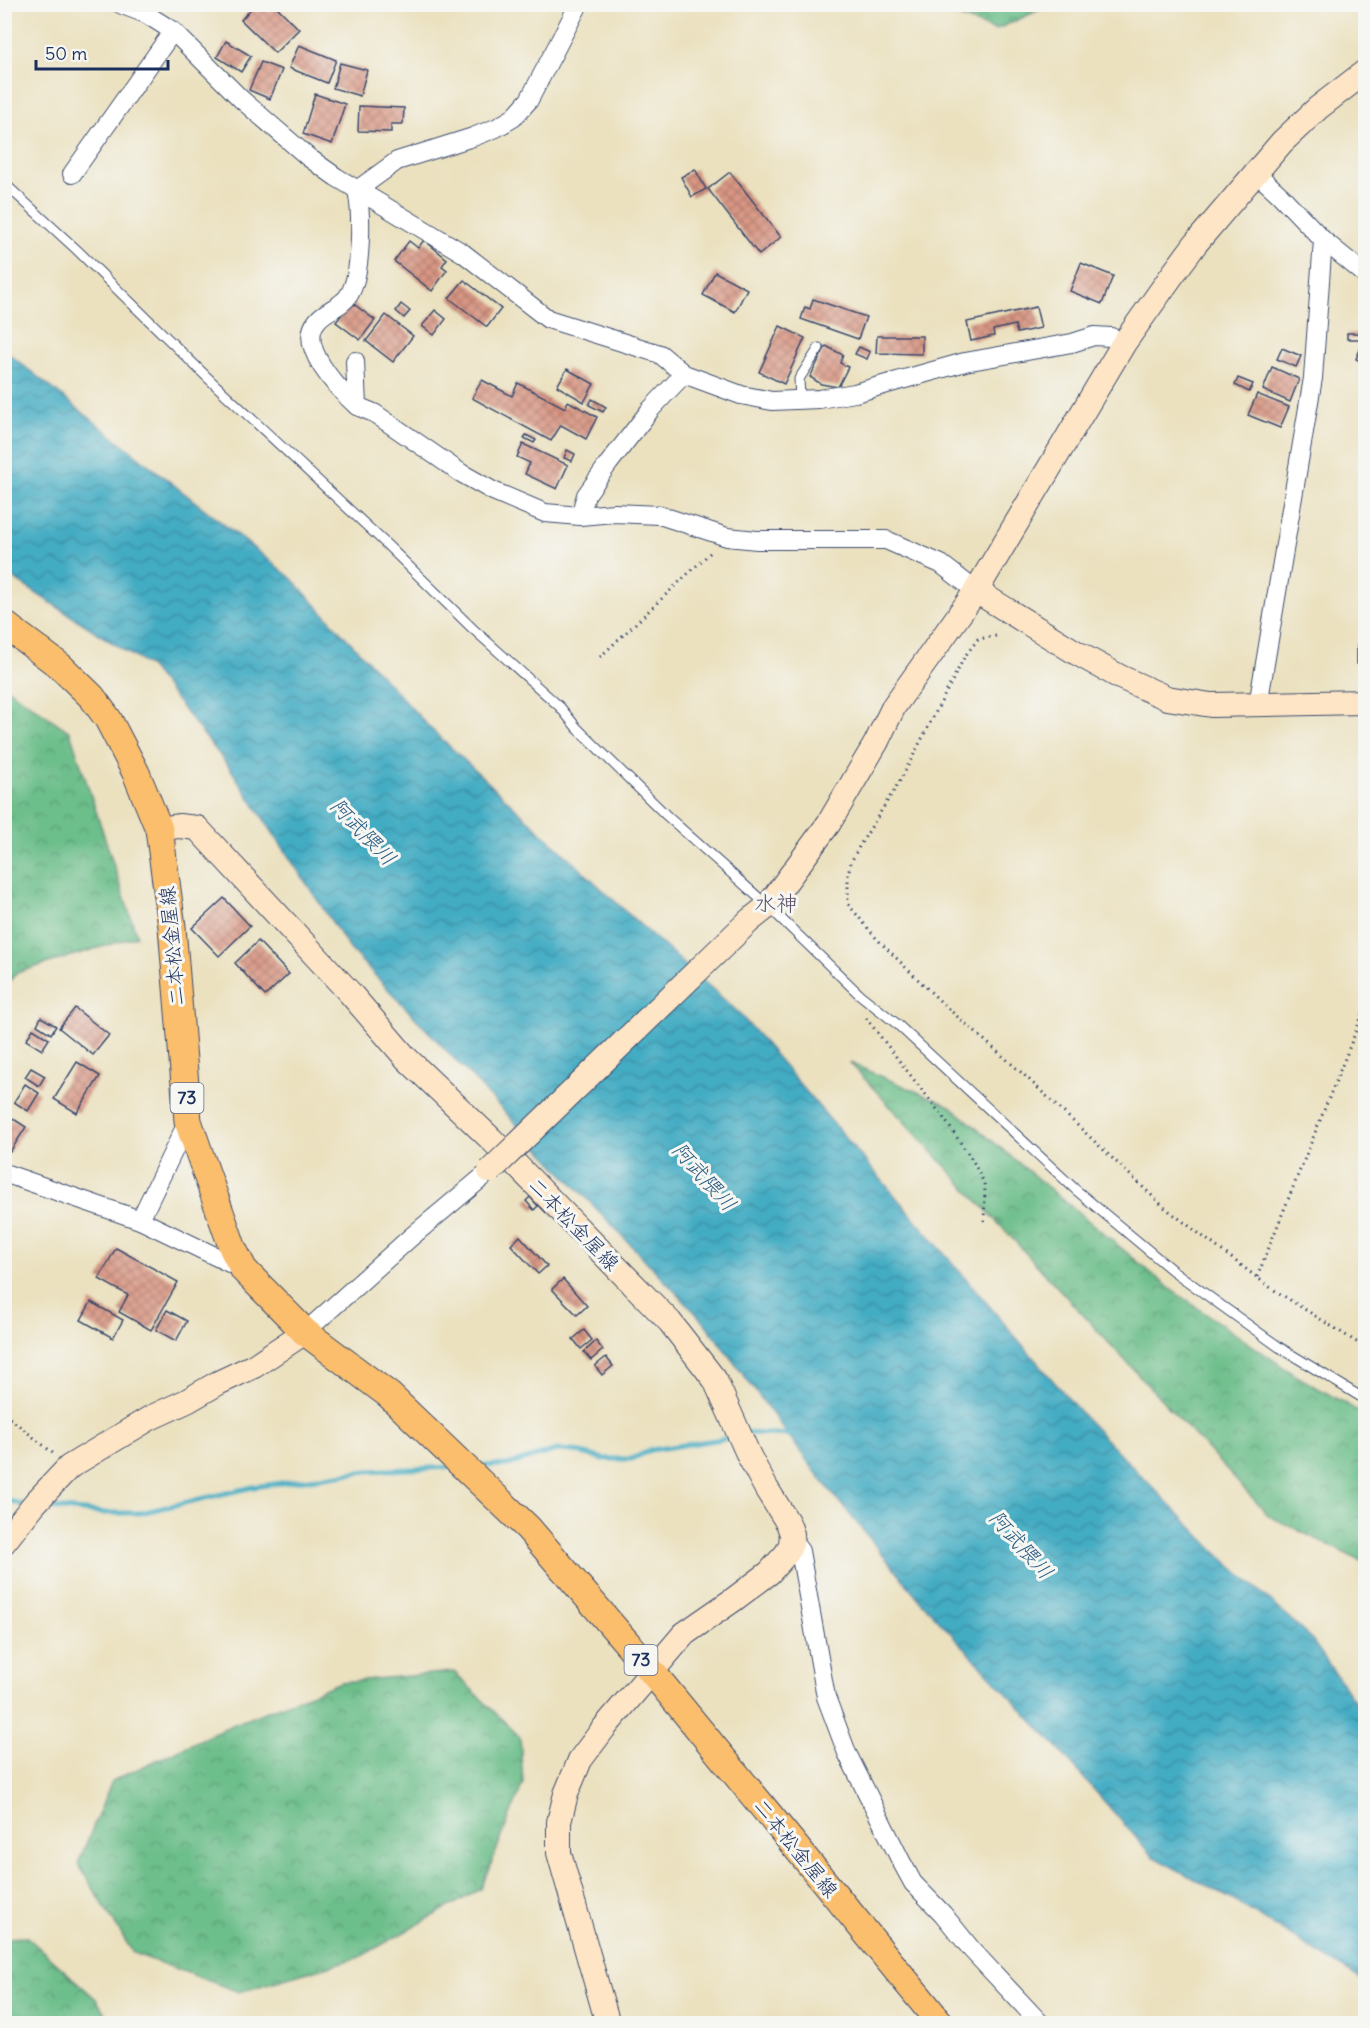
<svg xmlns="http://www.w3.org/2000/svg" width="1370" height="2028" font-family="Delius,'Klee One',sans-serif">
<style>
.forest{fill:url(#forest-crowns);stroke:#447674;stroke-width:1.5}
.water{fill:url(#water-waves);stroke:#2f6e90;stroke-width:1.5}
.lines{fill:none;stroke-linecap:round;stroke-linejoin:round}
.stream{stroke:#43acc3;stroke-width:5}
.building{fill:url(#building-cross-hatch)}
.lane-casing{stroke:#3a4a6d;stroke-width:11}
.street-casing{stroke:#3a4a6d;stroke-width:20}
.secondary-casing{stroke:#3a4a6d;stroke-width:26}
.primary-casing{stroke:#3a4a6d;stroke-width:29}
.path{stroke:#3a4a6d;stroke-width:3;stroke-dasharray:1.5 4.5;stroke-linecap:butt}
.lane{stroke:#fff;stroke-width:9}
.street{stroke:#fff;stroke-width:18}
.secondary{stroke:#fde5c5;stroke-width:24}
.primary{stroke:#fabe6d;stroke-width:27}
.secondary-bridge-casing{stroke:#3a4a6d;stroke-width:26;stroke-linecap:butt}
.secondary-bridge{stroke:#fde5c5;stroke-width:24}
.labels{text-anchor:middle;stroke-width:6;stroke-linejoin:round;paint-order:stroke}
.shield{fill:#f6f6f2;stroke:#5d6b8a;stroke-width:1.5}
.shield-label{font-size:18px;font-weight:bold;fill:#1b2f5e}
.street-label{font-size:20px;fill:#1b2f5e;stroke:#f6f6f2}
.water-label{font-size:21px;font-style:italic;fill:#295b81;stroke:#f6f6f2}
.quarter-label{font-size:22px;fill:#5e536b;stroke:#f6f6f2}
</style>
<defs>
<pattern id="forest-crowns" width="20" height="18" patternUnits="userSpaceOnUse" patternTransform="scale(1.5)"><rect width="20" height="18" fill="#6cbe8a"/><path d="M2 6a3 3 0 1 1 6 0M12 15a3 3 0 1 1 6 0" fill="none" stroke="#589b74"/></pattern>
<pattern id="water-waves" width="16" height="10" patternUnits="userSpaceOnUse" patternTransform="scale(1.5)"><rect width="16" height="10" fill="#43acc3"/><path d="M0 5q4-4 8 0t8 0" fill="none" stroke="#378ca2"/></pattern>
<pattern id="building-cross-hatch" width="8" height="8" patternUnits="userSpaceOnUse" patternTransform="scale(1.5)"><rect width="8" height="8" fill="#d99683"/><path d="M0 0l8 8M0 8l8-8" fill="none" stroke="#af7b6e"/></pattern>
</defs>
<rect width="100%" height="100%" fill="#f6f6f2"/>
<filter id="ink" filterUnits="userSpaceOnUse"><feTurbulence type="fractalNoise" baseFrequency=".0167" numOctaves="2"/><feDisplacementMap in="SourceGraphic" scale="12" xChannelSelector="R" yChannelSelector="G"/><feConvolveMatrix kernelMatrix="1 2 1 2 8 2 1 2 1" color-interpolation-filters="sRGB"/></filter>
<filter id="wash" filterUnits="userSpaceOnUse"><feTurbulence type="fractalNoise" baseFrequency=".008" numOctaves="4" result="noise"/><feDisplacementMap in="SourceGraphic" scale="24" xChannelSelector="R" yChannelSelector="G"/><feGaussianBlur stdDeviation="1.35" result="paint"/><feColorMatrix in="noise" values="0 0 0 0 0 0 0 0 0 0 0 0 0 0 0 0 0 1.4 0 .05"/><feComposite in="paint" operator="in"/></filter>
<g filter="url(#wash)">
<rect width="100%" height="100%" fill="#ebe1bf"/>
<g class="forest">
<path d="M926 5H1050L995 30Z"/>
<path d="M5 687 70 732 137 936 16 973 5 987Z"/>
<path d="M850 1063 950 1106 1173 1291 1295 1375 1365 1415V1563L1269 1516Z"/>
<path d="M454 1672 520 1737 523 1783 481 1889 360 1957 239 1992 133 1953 78 1864 112 1781 232 1725 341 1682Z"/>
<path d="M27 1937 96 1999 111 2023H5V1938Z"/>
</g>
<path class="water" d="M4 350 290 577 430 728 635 920 738 1012 1085 1418 1216 1552 1309 1636 1365 1716V1982L1233 1900 1152 1856 1055 1745 920 1600 820 1478 704 1322 350 949 230 768 150 667 5 573Z"/>
<g class="lines">
<g class="stream">
<path d="M747 1433 794 1435"/>
<path d="M478 1466 507 1465 557 1450 574 1451 604 1459H632L651 1450 735 1437"/>
<path d="M4 1500 26 1505"/>
<path d="M41 1507 104 1513H140L253 1487 367 1471 451 1467"/>
</g>
</g>
<g id="blocks">
<g class="building">
<path d="M255 4H274L299 29 275 53 241 20Z"/>
<path d="M226 41 251 56 241 72 217 57Z"/>
<path d="M299 45 336 60 327 83 289 68Z"/>
<path d="M261 62 282 70 270 99 249 90Z"/>
<path d="M340 63 367 70 360 96 333 88Z"/>
<path d="M315 94 345 104 332 144 303 134Z"/>
<path d="M359 106 404 108 403 124H391V132L358 131Z"/>
<path d="M695 169 706 189 692 197 681 177Z"/>
<path d="M730 172 781 237 759 255 708 189Z"/>
<path d="M424 240 447 259 442 266 447 270 432 291 394 261 409 241 418 248Z"/>
<path d="M1081 263 1113 276 1102 304 1070 291Z"/>
<path d="M715 272 747 289 735 312 703 295Z"/>
<path d="M464 280 501 309 487 327 449 298Z"/>
<path d="M813 299 866 317 858 339 801 319 805 307 810 309Z"/>
<path d="M351 302 375 320 360 340 336 322Z"/>
<path d="M401 304 410 311 404 318 396 311Z"/>
<path d="M1036 307 1041 328 1017 333 1015 325 993 330 994 336 971 341 967 322Z"/>
<path d="M435 310 446 319 434 335 422 326Z"/>
<path d="M386 315 413 336 393 362 366 341Z"/>
<path d="M780 326 805 338 784 384 759 372Z"/>
<rect x="1347" y="333" width="13" height="6"/>
<path d="M877 336H922V354L876 353Z"/>
<path d="M1362 345 1366 347V364L1356 359Z"/>
<path d="M826 346 843 355 840 363 848 367 838 387 821 384 810 377Z"/>
<path d="M859 347 870 352 867 359 855 354Z"/>
<path d="M1282 348 1301 356 1296 367 1277 359Z"/>
<path d="M1272 367 1299 379 1290 402 1263 390Z"/>
<path d="M567 369 594 384 584 402 557 386Z"/>
<path d="M1238 378 1253 384 1249 392 1235 385Z"/>
<path d="M482 380 512 396 518 383 565 408 568 401 597 417 586 439 561 425 551 441 472 398Z"/>
<path d="M1257 394 1289 407 1280 428 1248 415Z"/>
<path d="M592 399 606 407 603 412 589 405Z"/>
<path d="M526 435 536 440 534 443 524 438Z"/>
<path d="M523 444 568 465 557 489 525 474 530 463 517 457Z"/>
<path d="M567 450 575 454 572 461 564 458Z"/>
<rect x="1357" y="644" width="9" height="20"/>
<path d="M224 898 250 926 219 956 192 928Z"/>
<path d="M258 941 289 974 265 996 235 963Z"/>
<path d="M75 1008 109 1035 93 1055 59 1028Z"/>
<path d="M41 1017 56 1026 51 1034 37 1025Z"/>
<path d="M33 1029 49 1039 42 1050 26 1040Z"/>
<path d="M77 1062 100 1076 77 1113 54 1099Z"/>
<path d="M31 1068 45 1076 39 1086 25 1077Z"/>
<path d="M25 1084 39 1093 28 1111 14 1102Z"/>
<path d="M12 1118 26 1127 10 1152 4 1149V1130Z"/>
<path d="M530 1197 538 1206 534 1210 526 1201Z"/>
<path d="M520 1236 547 1266 538 1274 511 1245Z"/>
<path d="M116 1248 178 1282 151 1330 119 1312 128 1295 99 1279Z"/>
<path d="M563 1279 587 1306 577 1315 552 1289Z"/>
<path d="M91 1302 123 1320 113 1338 81 1320Z"/>
<path d="M167 1310 187 1321 176 1341 156 1330Z"/>
<path d="M584 1330 592 1340 581 1349 573 1339Z"/>
<path d="M596 1341 603 1350 591 1360 584 1352Z"/>
<path d="M606 1357 613 1366 602 1375 595 1366Z"/>
</g>
</g>
</g>
<g filter="url(#ink)">
<use href="#blocks" fill-opacity="0" stroke="#3a4a6d" stroke-width="1.5"/>
<g class="lines">
<defs>
<g id="lane">
<path d="M4 183 77 250 210 380 382 540 472 628 560 707 577 728 667 816 768 906 859 994 897 1024 1076 1190 1172 1270 1279 1347 1366 1400"/>
<path d="M800 399 799 379 819 348"/>
</g>
<g id="street">
<path d="M120 4 146 14 173 31 241 99 308 157 336 177 463 253 548 319 660 354 684 374 741 395 772 401 819 399 855 393 965 362 1072 343 1094 336 1111 337 1124 343"/>
<path d="M1255 172 1280 195 1323 240 1313 378 1258 705"/>
<path d="M72 174 173 31"/>
<path d="M1323 240 1366 275"/>
<path d="M355 361 357 406 374 413 461 473 493 491 545 513 580 516 614 513 659 515 727 537 757 540H886L941 564 976 591"/>
<path d="M357 406C339 390 296 346 317 321 325 310 342 307 349 295 362 274 362 214 357 190L397 161 473 137 496 128 513 118 529 100 579 4"/>
<path d="M580 516 586 495 609 463 651 409 684 374"/>
<path d="M4 1173 140 1220 244 1270"/>
<path d="M140 1220 188 1121"/>
<path d="M305 1332 411 1237 490 1171"/>
<path d="M791 1544 797 1547 800 1551 826 1697 847 1753 901 1861 913 1883 943 1914 972 1950 1041 2024"/>
</g>
<g id="secondary">
<path d="M976 591 1075 652 1120 677 1167 698 1211 705 1366 702"/>
<path d="M159 829 179 826 197 828 350 993 406 1058 492 1140 670 1322 715 1380 749 1456 766 1488 788 1523 792 1534 791 1544 787 1553 769 1573 733 1600 684 1634 604 1728 580 1760 566 1794 559 1822V1853L608 2024"/>
<path d="M749 921 768 906 829 823 876 743 894 706 976 591 1124 343 1173 274 1196 243 1282 142 1318 108 1366 71"/>
<path d="M4 1542 35 1503 69 1467 150 1418 187 1401 218 1383 254 1366 305 1332"/>
</g>
<path id="primary" d="M4 624 60 666 92 697 108 719 136 773 159 829 172 927 188 1121 233 1249 244 1270 305 1332 389 1395 528 1528 652 1672 941 2024"/>
</defs>
<use href="#lane" class="lane-casing"/>
<use href="#street" class="street-casing"/>
<use href="#secondary" class="secondary-casing"/>
<use href="#primary" class="primary-casing"/>
<g class="path">
<path d="M996 636 978 639 965 656 901 779 860 845 851 862 848 874V904L876 938 943 1004 1022 1073 1164 1207 1271 1288 1366 1348"/>
<path d="M600 657 712 551"/>
<path d="M866 1018 943 1117 973 1161 984 1183 985 1192 984 1225"/>
<path d="M1257 1277 1366 1006"/>
<path d="M4 1416 11 1419 54 1454"/>
</g>
<use href="#lane" class="lane"/>
<use href="#street" class="street"/>
<use href="#secondary" class="secondary"/>
<use href="#primary" class="primary"/>
<defs>
<path id="secondary-bridge" d="M490 1171 749 921"/>
</defs>
<use href="#secondary-bridge" class="secondary-bridge-casing"/>
<use href="#secondary-bridge" class="secondary-bridge"/>
</g>
</g>
<g class="labels">
<g class="shield">
<rect x="170.5" y="1083" width="33" height="30" rx="4.5"/>
<rect x="624.5" y="1645" width="33" height="30" rx="4.5"/>
</g>
<g class="shield-label">
<text x="187" y="1104">73</text>
<text x="641" y="1666">73</text>
</g>
<g class="street-label">
<text transform="translate(172 946) rotate(-95)" y="7">二本松金屋線</text>
<text transform="translate(574 1224) rotate(46)" y="7">二本松金屋線</text>
<text transform="translate(796 1848) rotate(51)" y="7">二本松金屋線</text>
</g>
<g class="water-label">
<text transform="translate(363 832) rotate(46)" y="7">阿武隈川</text>
<text transform="translate(704 1177) rotate(48)" y="7">阿武隈川</text>
<text transform="translate(1021 1545) rotate(48)" y="7">阿武隈川</text>
</g>
<g class="quarter-label">
<text x="776" y="911">水神</text>
</g>
</g>
<rect width="1370" height="2028" fill="none" stroke="#f6f6f2" stroke-width="24"/>
<path d="M36 60v9h132v-9" fill="none" stroke="#1b2f5e" stroke-width="3"/>
<text x="45" y="60" font-size="18" fill="#1b2f5e" stroke="#f6f6f2" stroke-width="4.5" paint-order="stroke">50 m</text>
</svg>
